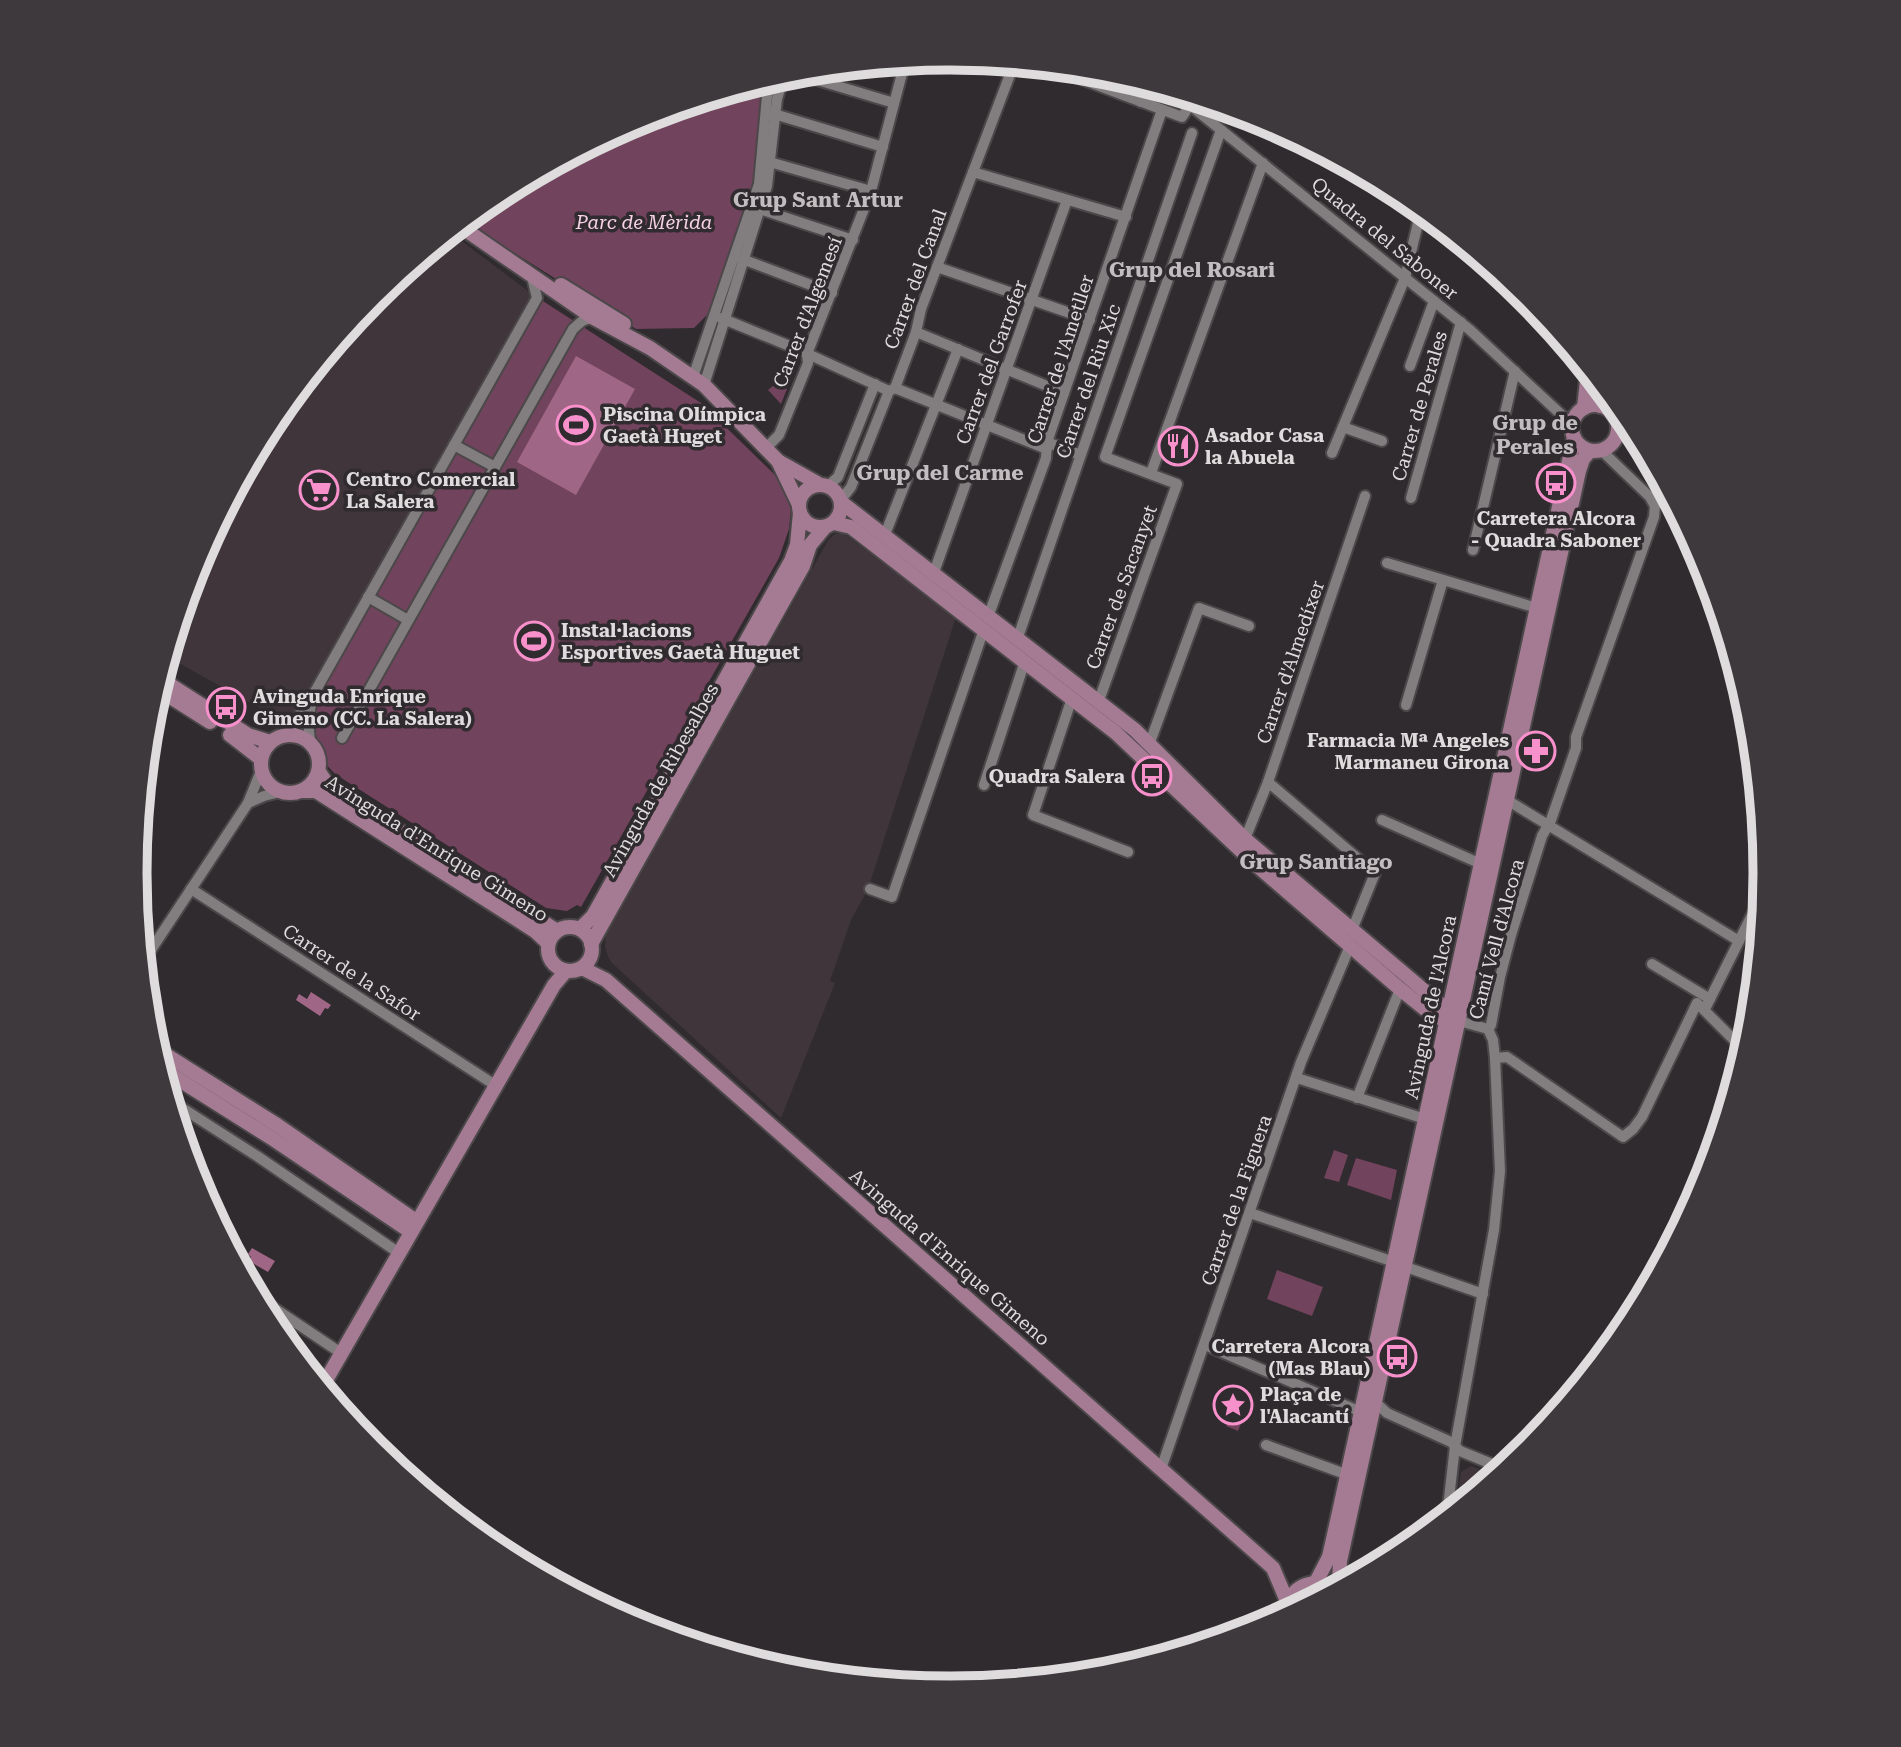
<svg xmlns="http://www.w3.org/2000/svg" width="1901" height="1747" font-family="'Roboto Serif',serif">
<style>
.built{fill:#3f353a}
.green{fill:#71435c}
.water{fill:#a06686}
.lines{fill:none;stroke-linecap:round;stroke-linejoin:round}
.street-casing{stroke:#4c484a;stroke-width:14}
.secondary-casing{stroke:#4c484a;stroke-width:18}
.street{stroke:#827d7f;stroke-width:10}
.secondary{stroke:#a57b93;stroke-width:14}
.labels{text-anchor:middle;stroke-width:7;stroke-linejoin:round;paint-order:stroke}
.park-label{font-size:19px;font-style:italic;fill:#f6d2e4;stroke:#302b2e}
.street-label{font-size:19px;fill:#dfdcdd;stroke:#302b2e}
.poi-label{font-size:19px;font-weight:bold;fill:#dfdcdd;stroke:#302b2e;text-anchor:start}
.neighbourhood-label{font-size:21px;font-weight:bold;fill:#c3bdc0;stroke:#302b2e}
.rim{fill:none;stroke:#dfdcdd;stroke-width:9}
</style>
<rect width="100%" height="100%" fill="#302b2e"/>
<g class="built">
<path d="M451 233 532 294 290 725 168 657 197 561 272 420 374 296Z"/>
<path d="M843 533 956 617 868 889 851 920 830 981 835 983 781 1118 612 963 608 957 605 946 606 935 829 539 835 534Z"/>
<path d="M1471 1466 1496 1476 1456 1509 1461 1472Z"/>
</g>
<g class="green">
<path d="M769 80 754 188 713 309 694 328 636 329 465 222 498 195 639 120Z"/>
<path d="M532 294 701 403 774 474 785 491 791 509 789 529 779 558 581 907 577 905 567 911 546 908 335 774 290 725Z"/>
<path d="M779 381 787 389 781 404 768 390Z"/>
<path d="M1334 1150 1348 1155 1339 1182 1324 1178Z"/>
<path d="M1356 1158 1397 1170 1391 1200 1347 1185Z"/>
<path d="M1277 1270 1323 1287 1312 1316 1267 1299Z"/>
<path d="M1237 1398 1249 1403 1238 1431 1226 1426Z"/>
<path d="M1314 1589 1327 1593 1292 1611C1293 1599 1303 1592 1314 1589Z"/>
</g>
<g class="water">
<path d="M576 356 635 389 576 495 517 462Z"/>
<path d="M311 992 331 1005 328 1009 325 1008 320 1016 296 1000 299 994 307 999Z"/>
<path d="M252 1248 275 1261 268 1272 249 1261 251 1257 248 1254Z"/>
</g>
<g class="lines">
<defs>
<g id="street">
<path d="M1049 67 1182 117 1190 105"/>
<path d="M794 73 894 103"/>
<path d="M1175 93 1470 330 1566 419 1572 427"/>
<path d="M1141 102 1148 85"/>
<path d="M771 113 883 147"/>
<path d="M766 161 871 191"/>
<path d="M973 172 1126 217"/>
<path d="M754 207 853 240"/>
<path d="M737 257 832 293"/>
<path d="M937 267 1090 320"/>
<path d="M721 318 797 349 889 391"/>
<path d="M916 332 1064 393"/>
<path d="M1410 366 1434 301"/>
<path d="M693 377 759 184 767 96 772 79"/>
<path d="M704 385 767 186 777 99 784 76"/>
<path d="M895 388 1047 449"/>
<path d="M1615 416 1627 418"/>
<path d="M1343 427 1382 441"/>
<path d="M1618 430 1630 422"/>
<path d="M1047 442 1078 454"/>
<path d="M454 445 495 467"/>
<path d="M766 448 779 435 808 363 807 354 871 191 905 62"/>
<path d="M1332 453 1405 278 1421 210"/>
<path d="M1151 473 1263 163"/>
<path d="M828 486 838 477 875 384"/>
<path d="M1411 498 1461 322"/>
<path d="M841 500 851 487 889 391 895 388 916 332 921 309 1014 64"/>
<path d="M884 537 958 349"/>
<path d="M1473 550 1515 371"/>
<path d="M1387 563 1537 608"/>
<path d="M933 575 1067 200"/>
<path d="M368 597 408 620"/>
<path d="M988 617 1046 458 1047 442 1162 110"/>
<path d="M1017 640 1192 133"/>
<path d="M1072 698 1033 815 1128 852"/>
<path d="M1098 703 1177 484 1105 457 1221 130"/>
<path d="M1406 705 1443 580"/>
<path d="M287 734C298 721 302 708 312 697L537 298 532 277"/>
<path d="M342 738 573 329 582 321 592 317"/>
<path d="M310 741 308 720 312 700"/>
<path d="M1149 745 1199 608 1249 626"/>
<path d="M1268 782 1375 873 1352 930"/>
<path d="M984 785 1025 661"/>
<path d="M1507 800 1739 941"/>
<path d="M248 803 264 796 280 792"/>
<path d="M1382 820 1481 864"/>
<path d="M1245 839 1268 782 1365 496"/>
<path d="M191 889 495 1085"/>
<path d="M870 889 892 897 984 629"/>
<path d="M143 962 248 803 261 771"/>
<path d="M1652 964 1710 999"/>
<path d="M1705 1009 1765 889"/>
<path d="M1459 1021 1488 1029"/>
<path d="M1488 1029 1491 1025 1500 977 1511 935 1542 836 1551 820 1576 748V737L1654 517 1655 506 1650 497 1602 451"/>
<path d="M1495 1058 1507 1057 1623 1137 1633 1129 1642 1117 1697 1003 1745 1051"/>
<path d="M1297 1078 1425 1119"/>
<path d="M1357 1098 1400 989"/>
<path d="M171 1101 257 1156 399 1253"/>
<path d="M1250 1213 1394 1262"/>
<path d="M1406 1267 1483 1294"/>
<path d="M256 1296 341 1353"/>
<path d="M1205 1345 1361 1412"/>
<path d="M1376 1403 1387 1413 1451 1442 1460 1451 1504 1469"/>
<path d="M1266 1445 1348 1475"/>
<path d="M1161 1469 1301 1062 1350 946"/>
<path d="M1447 1516 1455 1446 1494 1230 1500 1171 1495 1058 1493 1040 1488 1029"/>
</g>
<g id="secondary">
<path d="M460 226 592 317 650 348 704 385 778 461 799 505"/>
<path d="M561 285 624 324"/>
<path d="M1598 383 1600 406"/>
<circle cx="1595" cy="428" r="23"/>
<path d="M1584 408 1588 371"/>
<path d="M778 461 819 484"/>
<circle cx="820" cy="506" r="21"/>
<path d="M841 502 1135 730 1245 839 1453 1015"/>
<path d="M834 523 851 527 1116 733 1254 863 1400 989 1435 1017 1454 1020"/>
<path d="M161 679 248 735 270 742"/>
<path d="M158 689 210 722"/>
<circle cx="290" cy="764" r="29"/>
<path d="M230 735 261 759"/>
<path d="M319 772 328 785 338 792 557 931"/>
<path d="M303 791H316L535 931 548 943"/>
<circle cx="570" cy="949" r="22"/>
<path d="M580 929 593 916 791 561 797 545 800 513"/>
<path d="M591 944 803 566 810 545 825 527"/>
<path d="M582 968 606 980 1263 1559 1273 1568 1287 1601"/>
<path d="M155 1048 277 1125 416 1221"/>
<path d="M162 1069 270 1137 411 1232"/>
<path d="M322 1387 554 985 566 971"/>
<path d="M1316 1582 1329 1557 1338 1517 1574 438"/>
<path d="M1339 1586 1340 1561 1579 471 1583 459 1590 451"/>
<path d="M1286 1615C1285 1590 1313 1573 1333 1590"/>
</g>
</defs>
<use href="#street" class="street-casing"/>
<use href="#secondary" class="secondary-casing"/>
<use href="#street" class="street"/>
<use href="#secondary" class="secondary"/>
</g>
<defs>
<symbol id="stadium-ring" viewBox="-11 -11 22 22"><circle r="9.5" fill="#302b2e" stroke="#f890cb" stroke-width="1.5"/><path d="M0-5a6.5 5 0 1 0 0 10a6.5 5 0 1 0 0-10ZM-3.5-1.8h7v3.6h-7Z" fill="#f890cb"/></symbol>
<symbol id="restaurant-ring" viewBox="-11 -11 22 22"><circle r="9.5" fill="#302b2e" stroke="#f890cb" stroke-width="1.5"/><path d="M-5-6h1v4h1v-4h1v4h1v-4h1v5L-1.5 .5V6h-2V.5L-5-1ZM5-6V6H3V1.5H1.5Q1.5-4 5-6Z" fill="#f890cb"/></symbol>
<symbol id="bus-ring" viewBox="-11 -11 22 22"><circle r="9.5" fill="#302b2e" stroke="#f890cb" stroke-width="1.5"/><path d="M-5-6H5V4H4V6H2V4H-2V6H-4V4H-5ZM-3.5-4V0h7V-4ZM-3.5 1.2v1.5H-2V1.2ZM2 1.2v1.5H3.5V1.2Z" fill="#f890cb"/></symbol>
<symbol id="supermarket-ring" viewBox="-11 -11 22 22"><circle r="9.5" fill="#302b2e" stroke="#f890cb" stroke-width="1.5"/><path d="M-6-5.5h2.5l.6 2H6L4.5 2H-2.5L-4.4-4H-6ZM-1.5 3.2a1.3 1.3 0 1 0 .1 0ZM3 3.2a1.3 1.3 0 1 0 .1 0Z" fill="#f890cb"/></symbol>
<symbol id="pharmacy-ring" viewBox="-11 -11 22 22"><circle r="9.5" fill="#302b2e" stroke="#f890cb" stroke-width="1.5"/><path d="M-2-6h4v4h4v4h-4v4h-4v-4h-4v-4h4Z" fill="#f890cb"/></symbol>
<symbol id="sight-ring" viewBox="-11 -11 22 22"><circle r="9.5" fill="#302b2e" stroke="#f890cb" stroke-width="1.5"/><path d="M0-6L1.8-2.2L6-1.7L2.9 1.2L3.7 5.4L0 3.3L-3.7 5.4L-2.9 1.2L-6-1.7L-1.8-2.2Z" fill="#f890cb"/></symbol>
</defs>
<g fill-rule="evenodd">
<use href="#stadium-ring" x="554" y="403" width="44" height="44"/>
<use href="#restaurant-ring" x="1156" y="424" width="44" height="44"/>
<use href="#bus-ring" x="1534" y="461" width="44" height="44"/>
<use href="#supermarket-ring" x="297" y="468" width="44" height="44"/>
<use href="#stadium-ring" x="512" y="619" width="44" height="44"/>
<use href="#bus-ring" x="204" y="685" width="44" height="44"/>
<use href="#pharmacy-ring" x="1514" y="729" width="44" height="44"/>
<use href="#bus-ring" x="1130" y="754" width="44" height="44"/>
<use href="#bus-ring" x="1375" y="1335" width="44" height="44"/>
<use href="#sight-ring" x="1211" y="1383" width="44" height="44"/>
</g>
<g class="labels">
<g class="park-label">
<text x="644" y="229">Parc de Mèrida</text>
</g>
<g class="street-label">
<text transform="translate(1385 238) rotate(39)" y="7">Quadra del Saboner</text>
<text transform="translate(915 279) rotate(-70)" y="7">Carrer del Canal</text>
<text transform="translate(807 312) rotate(-69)" y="7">Carrer d'Algemesí</text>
<text transform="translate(1060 359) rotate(-72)" y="7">Carrer de l'Ametller</text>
<text transform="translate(991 362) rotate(-70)" y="7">Carrer del Garrofer</text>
<text transform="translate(1088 381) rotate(-71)" y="7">Carrer del Riu Xic</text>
<text transform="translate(1419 406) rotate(-74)" y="7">Carrer de Perales</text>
<text transform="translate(1121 587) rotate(-70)" y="7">Carrer de Sacanyet</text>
<text transform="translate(1290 662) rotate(-71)" y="7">Carrer d'Almedíxer</text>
<text transform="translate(660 780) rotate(-61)" y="7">Avinguda de Ribesalbes</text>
<text transform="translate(437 848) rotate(32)" y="7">Avinguda d'Enrique Gimeno</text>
<text transform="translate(1496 939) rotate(-75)" y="7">Camí Vell d'Alcora</text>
<text transform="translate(352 972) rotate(33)" y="7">Carrer de la Safor</text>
<text transform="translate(1430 1007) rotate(-78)" y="7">Avinguda de l'Alcora</text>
<text transform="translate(1236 1200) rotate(-71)" y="7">Carrer de la Figuera</text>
<text transform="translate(950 1257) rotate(41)" y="7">Avinguda d'Enrique Gimeno</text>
</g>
<g class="poi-label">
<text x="603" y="421">Piscina Olímpica<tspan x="603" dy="22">Gaetà Huget</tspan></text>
<text x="1205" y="442">Asador Casa<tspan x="1205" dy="22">la Abuela</tspan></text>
<text x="346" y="486">Centro Comercial<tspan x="346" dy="22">La Salera</tspan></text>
<text x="1556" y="525" text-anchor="middle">Carretera Alcora<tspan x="1556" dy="22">- Quadra Saboner</tspan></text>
<text x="561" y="637">Instal·lacions<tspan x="561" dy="22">Esportives Gaetà Huguet</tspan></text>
<text x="253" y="703">Avinguda Enrique<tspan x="253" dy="22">Gimeno (CC. La Salera)</tspan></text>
<text x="1509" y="747" text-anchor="end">Farmacia Mª Angeles<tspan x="1509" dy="22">Marmaneu Girona</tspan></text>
<text x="1125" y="783" text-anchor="end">Quadra Salera</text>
<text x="1370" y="1353" text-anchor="end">Carretera Alcora<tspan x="1370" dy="22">(Mas Blau)</tspan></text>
<text x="1260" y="1401">Plaça de<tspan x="1260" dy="22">l'Alacantí</tspan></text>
</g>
<g class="neighbourhood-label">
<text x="818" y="207">Grup Sant Artur</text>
<text x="1192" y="277">Grup del Rosari</text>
<text x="1535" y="430">Grup de<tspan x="1535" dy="24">Perales</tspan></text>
<text x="940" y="480">Grup del Carme</text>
<text x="1316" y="869">Grup Santiago</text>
</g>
</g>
<path d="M0 0H1901V1747H0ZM147 873a803 803 0 1 1 1606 0a803 803 0 1 1-1606 0Z" fill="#3e393c" fill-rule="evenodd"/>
<path class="rim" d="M147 873a803 803 0 1 1 1606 0a803 803 0 1 1-1606 0Z"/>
</svg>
